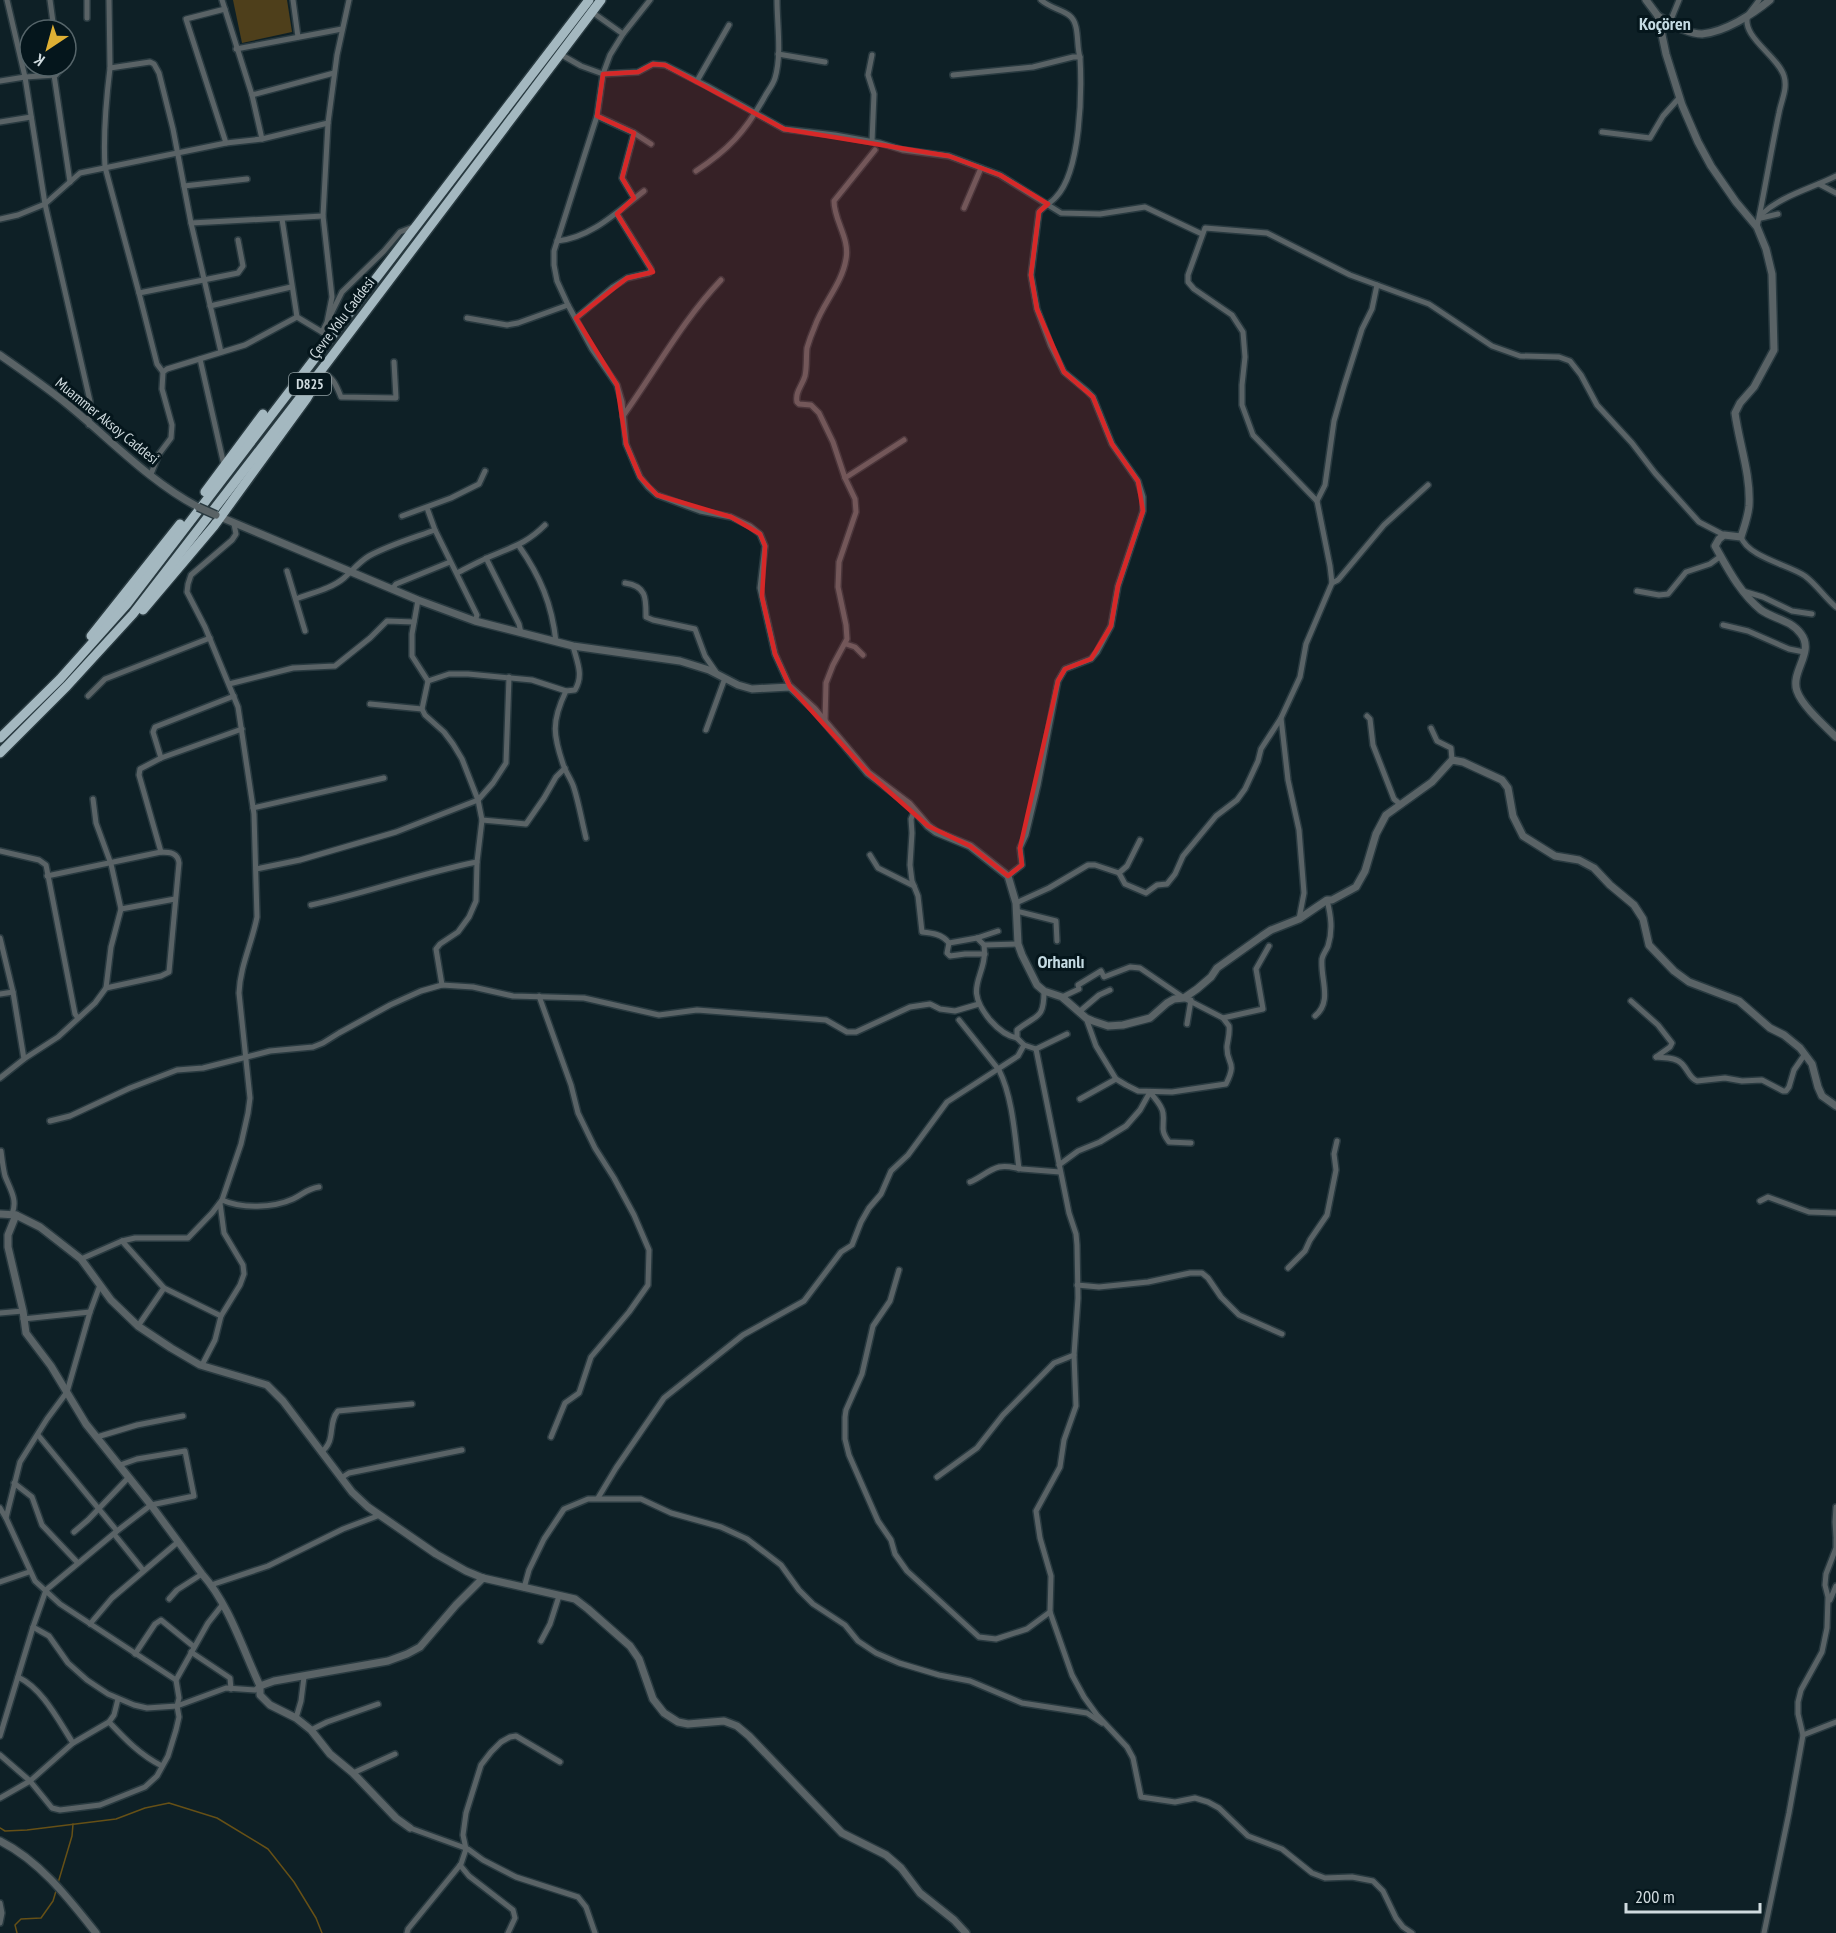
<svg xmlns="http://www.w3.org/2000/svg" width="1836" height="1933" font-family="'PT Sans Narrow',sans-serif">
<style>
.green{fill:#4e3f1b}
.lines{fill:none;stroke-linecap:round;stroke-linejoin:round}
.stream{stroke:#665016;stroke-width:1.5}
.minor-casing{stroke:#293a40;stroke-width:8}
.tertiary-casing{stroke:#293a40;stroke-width:10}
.trunk-casing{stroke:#293a40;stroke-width:12}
.minor{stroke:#5a6366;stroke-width:5}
.tertiary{stroke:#5a6366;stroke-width:7}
.trunk{stroke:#a4b8c0;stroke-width:9}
.tertiary-bridge-casing{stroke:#293a40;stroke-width:10;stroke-linecap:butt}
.tertiary-bridge{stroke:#5a6366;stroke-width:7}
.marked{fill:#d62828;fill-opacity:0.2;stroke:#d62828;stroke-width:4.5;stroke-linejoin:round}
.labels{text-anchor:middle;stroke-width:6;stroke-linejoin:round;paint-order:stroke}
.shield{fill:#05161c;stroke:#93a0a4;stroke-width:1.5}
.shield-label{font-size:14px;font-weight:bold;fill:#d0dbdf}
.street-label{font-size:15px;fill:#d0dbdf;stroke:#05161c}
.quarter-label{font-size:18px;font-weight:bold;fill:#c5dbe3;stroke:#05161c}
</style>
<rect width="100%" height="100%" fill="#0e2026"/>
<path class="green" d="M233 0H287L292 32 242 43Z"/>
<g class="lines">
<g class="stream">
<path d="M0 1828 5 1831 27 1830 116 1819 145 1808 169 1803 217 1818 268 1849 294 1882 316 1918 322 1933"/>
<path d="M58 1883 72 1836 73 1824"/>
<path d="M17 1933 15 1925 21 1919 41 1918 53 1901 56 1891"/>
</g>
<defs>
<g id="minor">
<path d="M7 0 25 77 45 204 90 401 89 425"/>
<path d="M50 0 53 22 59 30"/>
<path d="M109 0 110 68"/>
<path d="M222 0 252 95 262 139"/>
<path d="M293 0 298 37"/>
<path d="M1041 0C1050 8 1063 10 1070 16 1080 24 1076 46 1080 57"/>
<path d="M225 9 186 19 226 143"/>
<path d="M592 12 623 34 610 55 603 74 597 116 554 251V265L557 281 568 305 592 349 617 385 622 402 626 444 640 477 648 487 657 495 700 511 731 517 750 526 760 534 765 546 760 588 762 597 775 654 790 687"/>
<path d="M87 18V0"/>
<path d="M1670 22 1679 0"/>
<path d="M623 34 650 0"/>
<path d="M236 49 342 29"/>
<path d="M560 54 581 66 603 74 638 72 653 64 665 65 707 86 784 129 835 135 880 143 903 150 949 156 1000 175 1061 213 1100 214 1145 207 1202 234"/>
<path d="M778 54 825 62"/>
<path d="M872 55 868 75 874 94 872 141"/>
<path d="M54 75 70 182"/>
<path d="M953 75 1033 67 1073 57H1080C1082 92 1081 171 1056 197 1051 203 1044 206 1039 212L1031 275 1037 309 1051 346 1064 372 1087 391 1093 397 1112 444 1138 481 1143 497V511L1118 586 1111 626 1097 652 1091 659 1065 669 1058 681 1038 785 1026 835 1020 848 1022 865 1008 876"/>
<path d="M0 81 25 77 56 75 63 66"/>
<path d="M697 81 729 25"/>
<path d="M252 95 334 73"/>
<path d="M597 116 634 133 651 144"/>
<path d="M0 122 31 117"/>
<path d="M1602 132 1650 138 1663 116 1680 97"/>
<path d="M696 171C728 150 745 132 764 98 767 92 773 85 775 78 782 54 777 25 777 0"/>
<path d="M1819 184 1836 193"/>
<path d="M184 186 247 179"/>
<path d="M634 198 622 178 634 133"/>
<path d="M964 208 981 168"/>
<path d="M1760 214H1762C1783 195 1810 189 1836 176"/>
<path d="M1761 218 1778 214"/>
<path d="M0 219 18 215 45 204 80 173 226 143 262 139 328 123"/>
<path d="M282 219 297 317"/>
<path d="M191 223 323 216"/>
<path d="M1757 227C1765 189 1771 151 1779 113 1781 101 1788 89 1784 76 1778 56 1740 36 1748 15 1751 10 1756 5 1759 0"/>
<path d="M557 241C591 238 618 211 644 191"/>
<path d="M139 293 105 167C103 134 106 101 110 68L150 62 154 64 159 73 173 129 191 223 221 352"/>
<path d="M210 306 291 287"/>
<path d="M329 318 342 292 384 251 400 232 413 227"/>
<path d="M467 318 507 325 518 323 568 305"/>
<path d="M576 318 613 287 627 278 649 273 651 269 617 214"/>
<path d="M330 338 322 332 327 322 332 297 323 216 328 123 337 55 349 0"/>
<path d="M200 359 224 465"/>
<path d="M163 372 157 364 139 293 238 273 243 266 238 240"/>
<path d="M322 372C334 378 336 385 341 397L396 398 394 362"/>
<path d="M623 416C656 370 682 321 721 280"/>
<path d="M151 474 159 454 171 438 172 425 162 389 163 372 167 369 245 345 297 317 322 332"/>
<path d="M845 478 904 440"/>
<path d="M1317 501 1325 485 1334 421 1344 386 1362 329 1372 309 1377 285"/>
<path d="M427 508 435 530 477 615 475 621"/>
<path d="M402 516 451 498 479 484 485 471"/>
<path d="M1741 537C1748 557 1789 565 1805 576 1817 585 1825 598 1836 607"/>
<path d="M519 546C540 576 552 604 556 642"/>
<path d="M486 558 519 624 521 633"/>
<path d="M287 571 305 631"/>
<path d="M457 573C467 568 476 563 487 558 511 547 525 545 545 525"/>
<path d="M625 583C647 586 646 599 646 617L653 620 695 629 705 656 716 672"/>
<path d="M1332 583 1338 580 1384 525 1428 485"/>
<path d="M392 589 396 584 450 562"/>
<path d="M1637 591 1659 595 1668 594 1686 572 1710 564 1721 556"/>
<path d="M1743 591 1763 597 1792 611 1812 614"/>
<path d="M296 599C311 593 331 589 344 578 352 571 359 562 369 556 389 545 413 538 435 530"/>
<path d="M418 600 412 634V656L428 681 422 709 425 715 444 732 453 744 462 759 478 800 482 820 477 862 476 901 469 917 458 932 440 944 436 949 442 985"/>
<path d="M1723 625 1748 631 1789 649 1804 652"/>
<path d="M846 644 855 647 863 655"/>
<path d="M573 646C577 662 584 675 575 690L566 691C551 722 553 735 564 767 567 774 572 781 574 788 579 804 582 822 586 838"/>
<path d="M428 681 449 674H468L532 680 566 691"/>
<path d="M229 684 293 668 335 666 370 638 387 621 414 622"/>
<path d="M88 696 105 679 210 638"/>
<path d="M370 704 422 709"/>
<path d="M1367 716 1370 719 1373 745 1394 799 1400 804"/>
<path d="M825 721 826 683 833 665 847 639 846 625 838 587 839 562 856 512 855 499 845 478 833 442 819 413 811 405 799 404 797 402C795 392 802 386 805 376 807 367 806 357 807 348 809 341 812 333 815 326 823 303 842 284 846 259 850 238 834 221 834 201L875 150"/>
<path d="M1431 728 1437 741 1451 748 1452 760"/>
<path d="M706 730 725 678"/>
<path d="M161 758 153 732 155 727 234 696"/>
<path d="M253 808 384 778"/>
<path d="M914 812 911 819 912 833 910 865 912 881 918 896 922 932C932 933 942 934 949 943L977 938 998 931"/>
<path d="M482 820 526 824 544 798 556 777 565 768"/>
<path d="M0 851 39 860 46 865 75 1014 78 1018"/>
<path d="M161 852 139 775 140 769 161 758 242 729"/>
<path d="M870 855 878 868 914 886"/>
<path d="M256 869 300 860 396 832 478 800 493 783 506 763 509 677"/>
<path d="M1119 873 1127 866 1140 840"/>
<path d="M47 876 161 852C170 852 178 853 179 863L169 972 161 976 106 988"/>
<path d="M1016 903 1049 888 1088 865H1095L1119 873 1125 884 1146 893 1157 885 1167 884 1175 874 1183 856 1216 816 1237 800 1245 789 1258 761 1261 749 1281 718"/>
<path d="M311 905C367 893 421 873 477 862"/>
<path d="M121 909 175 899"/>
<path d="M1016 911 1056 921 1057 941"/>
<path d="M1299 919 1304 893 1299 830 1288 780 1281 718 1300 677 1306 644 1332 583 1330 566 1317 501 1253 435 1242 405V385L1245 357 1243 332 1232 315 1194 289 1188 282V275L1205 228 1267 233 1350 275 1429 304 1492 346 1520 356 1559 357 1570 361 1581 375 1597 405 1632 443 1655 473 1699 522 1724 535"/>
<path d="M0 938 13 992 24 1059"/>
<path d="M977 938 984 945 1018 944"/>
<path d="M949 943 947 953 950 956 965 954H985"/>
<path d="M984 945C988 978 961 985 990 1020 997 1028 1006 1036 1017 1038"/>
<path d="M1044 991C1044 1020 1037 1014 1017 1030V1038L1024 1045 1036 1049 1067 1034"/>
<path d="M0 994 13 992"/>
<path d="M539 996 571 1085 578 1113 595 1148 614 1178 634 1215 649 1250 648 1285 629 1312 591 1357 579 1393 565 1403 551 1437"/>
<path d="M1062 997 1079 989 1078 985 1101 971 1104 977 1130 967 1140 968 1184 998 1223 1018 1229 1026C1230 1033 1228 1039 1227 1046 1226 1065 1238 1060 1226 1084L1172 1092 1138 1091 1126 1085 1116 1079 1096 1046 1086 1018"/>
<path d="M1631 1001 1658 1025 1672 1043 1670 1047 1656 1057"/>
<path d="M1079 1012 1099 995 1110 990"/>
<path d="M1315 1016C1333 1001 1320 979 1322 959 1323 954 1326 951 1328 946 1333 930 1331 916 1327 900"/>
<path d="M1223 1018 1263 1009 1256 969 1269 946"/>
<path d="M959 1020 999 1070C1013 1098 1015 1138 1019 1169"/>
<path d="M1187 1024 1191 1000"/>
<path d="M1036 1049 1069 1213 1076 1234 1077 1245 1078 1298 1074 1355 1076 1406 1064 1440 1060 1467 1036 1511 1040 1538 1051 1576 1050 1612 1072 1675 1084 1697 1097 1715 1127 1747 1133 1758 1141 1797 1175 1802 1195 1798 1208 1802 1219 1808 1248 1836 1282 1849 1312 1873 1325 1878 1352 1877 1373 1881 1383 1891 1396 1918 1403 1927 1412 1933"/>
<path d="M1656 1057C1664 1058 1675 1057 1681 1063 1688 1069 1689 1078 1697 1081L1725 1078 1742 1081 1762 1080 1783 1091H1786L1789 1087 1794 1070 1805 1054"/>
<path d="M0 1078 24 1059 58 1037 95 1003 106 988 111 947 121 909 111 864 96 823 93 799"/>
<path d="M1080 1099 1116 1079"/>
<path d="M50 1121 70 1116 130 1088 177 1070 203 1068 270 1051 313 1047 323 1043 339 1033 390 1005 421 991 442 985 473 987 513 996 584 998 659 1015 697 1010 826 1020 847 1032H856L910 1007 930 1004 940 1009 955 1011 979 1004"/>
<path d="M1 1151C2 1159 3 1168 5 1176 10 1189 18 1200 12 1214"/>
<path d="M1059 1165 1078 1151 1100 1142 1126 1126 1140 1110 1150 1092C1154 1098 1162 1105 1163 1113 1165 1126 1159 1129 1169 1142L1191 1143"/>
<path d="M970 1182C980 1178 988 1170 999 1167 1008 1165 1014 1168 1022 1169 1035 1170 1047 1171 1060 1172"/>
<path d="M222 1200C242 1209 273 1208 293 1199 304 1194 306 1189 319 1187"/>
<path d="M1760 1201 1768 1197 1809 1212 1836 1213"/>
<path d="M122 1241 164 1288 221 1316"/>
<path d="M81 1259 122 1241 135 1238H188L212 1213 222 1200 241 1144 248 1113 250 1098 239 993C240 966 252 943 257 917L254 814 238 707 205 627 187 592 188 584 191 575 232 540 236 534 234 524"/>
<path d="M1288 1268 1305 1251 1310 1240 1327 1215 1336 1170 1334 1154 1337 1141"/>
<path d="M899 1270 890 1301 873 1326 862 1374 846 1410 845 1417V1439L849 1455 878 1521 891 1540 895 1554 907 1571 979 1637 996 1639 1027 1629 1050 1612"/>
<path d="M100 1285 90 1312 67 1392 47 1419 20 1462 6 1518 35 1581 60 1604 176 1680"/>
<path d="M1077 1285 1099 1287 1148 1282 1190 1273H1202L1208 1278 1221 1297 1239 1315 1282 1334"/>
<path d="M0 1313 23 1311"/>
<path d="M23 1319 90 1312"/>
<path d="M138 1326 164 1288"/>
<path d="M202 1365 215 1340 221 1316 240 1285 244 1274 243 1265 224 1233 220 1203"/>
<path d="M38 1435 117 1531"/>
<path d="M97 1437 137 1425 183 1416"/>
<path d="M321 1452C337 1441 327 1423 338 1411L412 1404"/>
<path d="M120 1465 137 1459 185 1451 194 1496 151 1505 117 1531 46 1590 33 1627 49 1636 68 1663 87 1680 108 1694 134 1705 147 1708 177 1706 226 1688 255 1690 260 1686"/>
<path d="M937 1477 977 1448 1003 1415 1054 1363 1074 1355"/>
<path d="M341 1478 349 1473 462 1450"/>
<path d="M14 1483 32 1497 42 1525 78 1563"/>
<path d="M598 1498 616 1468 664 1398 743 1335 804 1301 841 1252 852 1245 861 1222 869 1208 881 1194 891 1171 908 1155 947 1102 1018 1056 1024 1045"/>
<path d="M1836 1507 1835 1522 1836 1537"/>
<path d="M0 1508 6 1518"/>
<path d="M74 1532 88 1520 129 1477"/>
<path d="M114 1534 143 1570"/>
<path d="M0 1582 29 1572"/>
<path d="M211 1585 268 1566 343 1529 380 1515"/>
<path d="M524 1588 529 1570 544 1539 564 1509 588 1499H641L671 1513 721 1527 747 1539 781 1565 799 1590 813 1604 845 1625 858 1641 876 1653 899 1663 939 1675 970 1681 1022 1703 1087 1713 1102 1723"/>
<path d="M169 1599 177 1590 202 1574"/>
<path d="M1830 1600 1836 1586"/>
<path d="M90 1624 112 1598 178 1542"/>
<path d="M541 1641 550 1624 559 1596"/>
<path d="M191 1652 230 1678 231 1689"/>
<path d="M135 1654 155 1624 161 1620 193 1646"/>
<path d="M18 1677C43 1689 58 1720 73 1743"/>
<path d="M296 1718 301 1701 304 1677"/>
<path d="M109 1722C125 1739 140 1755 162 1766"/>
<path d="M311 1730 327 1722 378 1704"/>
<path d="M1803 1735 1836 1722"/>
<path d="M0 1736 33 1627"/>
<path d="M0 1755 30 1781 52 1808 60 1810 100 1805 145 1787 157 1776 168 1756 176 1730 179 1717 177 1706 179 1698 176 1680 208 1623 223 1604"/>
<path d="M353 1773 395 1754"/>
<path d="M0 1798 30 1781 73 1743 109 1722 114 1715 118 1699"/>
<path d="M410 1828 468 1849 483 1860 516 1877 578 1897 586 1907 595 1933"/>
<path d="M460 1865 469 1876 513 1910 515 1918 508 1933"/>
<path d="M0 1903 2 1913 0 1923"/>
<path d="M407 1933 408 1929 461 1864 466 1849 463 1835 466 1813 481 1765 491 1752 501 1742 510 1737 516 1736 560 1762"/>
<path d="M1764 1933 1789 1813 1803 1735 1798 1714V1702L1801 1690 1822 1652 1827 1628 1828 1597 1825 1585 1826 1574 1836 1548V1539"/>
</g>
<g id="tertiary">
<path d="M1646 0 1658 16 1666 54 1682 105 1698 142 1711 166 1736 202 1757 227 1766 249 1772 274 1774 350 1754 387 1740 403 1735 413C1739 443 1751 475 1749 506 1748 517 1744 527 1741 537L1724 535 1719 539 1715 546C1728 569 1740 593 1761 610 1774 619 1791 620 1801 634 1815 652 1790 672 1797 691 1802 706 1825 726 1836 737"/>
<path d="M1658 16C1671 23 1687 34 1702 34 1725 32 1753 14 1770 0"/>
<path d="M0 355C23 371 46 387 67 404 110 439 149 481 198 507"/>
<path d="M218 516 418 600 475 621 573 646 680 661 709 670 738 685 752 689 790 687 814 709 868 773 909 804 928 826 936 832 970 846 1008 876 1016 903 1018 944 1022 955 1037 985 1044 991 1062 997 1086 1018 1093 1021 1108 1026 1123 1025 1150 1018 1167 1003 1174 999 1184 998 1197 989 1211 977 1217 968 1262 936 1271 930 1299 919 1327 900H1332L1356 887 1365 871 1376 834 1386 815 1432 782 1452 760 1463 762 1502 780 1508 788 1513 816 1523 836 1555 856 1579 860 1594 868 1610 885 1634 905 1643 919 1649 945 1674 971 1689 982 1739 1001 1770 1028 1784 1035 1800 1048 1812 1064 1818 1087 1822 1096 1836 1106"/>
<path d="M0 1214 16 1215 40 1227 81 1259 111 1300 138 1326 171 1348 200 1365 267 1385 283 1401 352 1492 368 1507 436 1554 466 1571 483 1578 575 1599 588 1609 630 1646 639 1659 653 1699 664 1713 678 1722 688 1724 724 1721 737 1726 749 1736 842 1833 886 1855 901 1868 920 1893 954 1920 966 1933"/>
<path d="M16 1215 8 1235V1247L23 1311 26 1333 51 1366 86 1424 151 1505 202 1574C229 1604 243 1650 260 1686V1695L270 1705 296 1718 311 1730 330 1754 353 1773 396 1818 410 1828"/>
<path d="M260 1686 274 1681 388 1661 407 1654 420 1647 456 1605 483 1578"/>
<path d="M0 1841C40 1861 69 1899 96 1933"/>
</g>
<g id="trunk">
<path d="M205 492 263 414"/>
<path d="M143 610 214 526 307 398 313 388"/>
<path d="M91 636 180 524"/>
<path d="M0 738 60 679 127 604 589 0"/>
<path d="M0 753 67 686 133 614 326 364 601 0"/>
</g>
</defs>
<use href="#minor" class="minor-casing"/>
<use href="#tertiary" class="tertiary-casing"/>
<use href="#trunk" class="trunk-casing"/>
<use href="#minor" class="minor"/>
<use href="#tertiary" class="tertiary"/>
<use href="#trunk" class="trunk"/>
<defs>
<path id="tertiary-bridge" d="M198 507 216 515"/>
</defs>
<use href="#tertiary-bridge" class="tertiary-bridge-casing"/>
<use href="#tertiary-bridge" class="tertiary-bridge"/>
</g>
<path class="marked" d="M653 64 665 65 784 129 949 156 1000 175 1048 204 1039 212 1031 275 1037 309 1064 372 1093 397 1112 444 1138 481 1143 511 1118 586 1111 626 1091 659 1065 669 1058 681 1020 848 1022 865 1008 876 970 846 928 826 868 773 790 687 775 654 762 597 765 546 760 534 731 517 657 495 640 477 626 444 617 385 576 318 627 278 653 272 617 214 634 198 622 178 634 133 597 116 603 74 638 72Z"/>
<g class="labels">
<rect class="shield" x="289" y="373" width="42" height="22" rx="4.5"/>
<g class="shield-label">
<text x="310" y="389">D825</text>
</g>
<g class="street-label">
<text transform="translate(342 318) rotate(-53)" y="5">Çevre Yolu Caddesi</text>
<text transform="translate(107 421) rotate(39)" y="5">Muammer Aksoy Caddesi</text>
</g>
<g class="quarter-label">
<text x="1665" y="30">Koçören</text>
<text x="1061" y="968">Orhanlı</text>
</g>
</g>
<g transform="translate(48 48) rotate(216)"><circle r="28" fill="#05161c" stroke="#56656a" stroke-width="1.5"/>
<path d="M0-4.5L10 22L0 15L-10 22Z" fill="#dfb034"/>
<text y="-9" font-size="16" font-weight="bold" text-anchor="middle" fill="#d0dbdf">K</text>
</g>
<path d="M1626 1903v9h134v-9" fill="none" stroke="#d0dbdf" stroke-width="3"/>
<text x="1635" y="1903" font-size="18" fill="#d0dbdf" stroke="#05161c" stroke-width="4.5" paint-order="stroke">200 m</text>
</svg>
